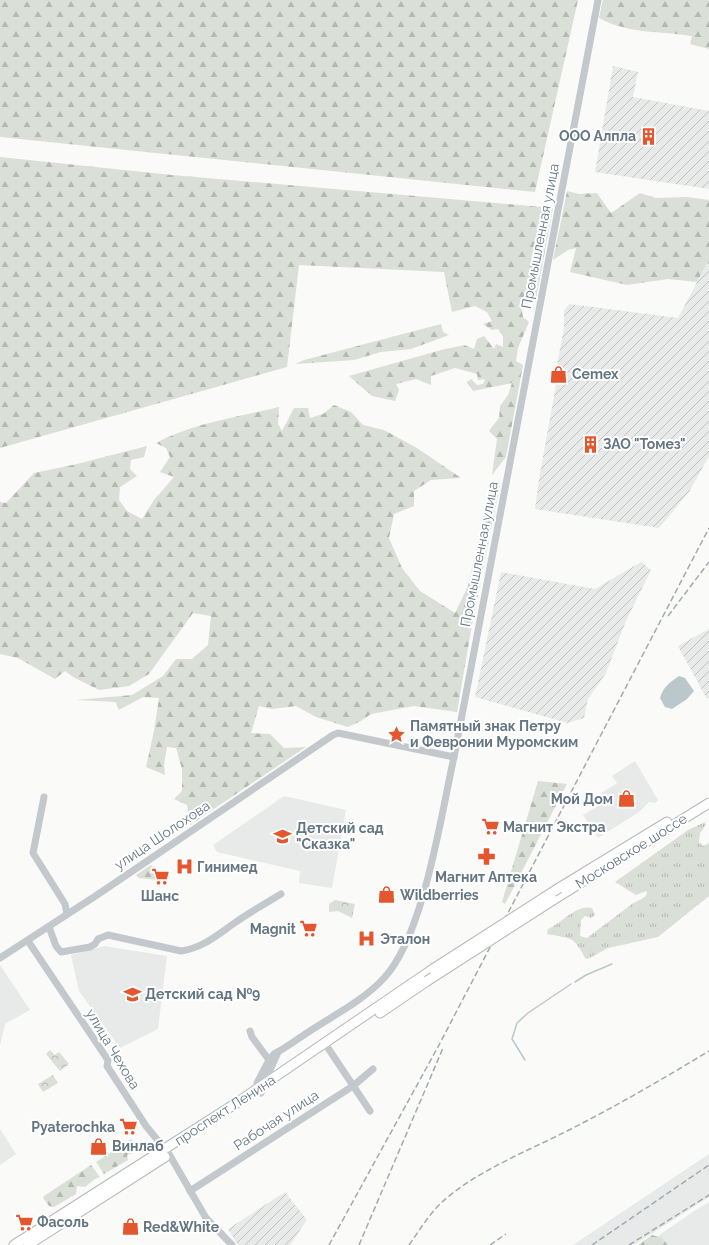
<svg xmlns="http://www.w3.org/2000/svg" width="709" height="1245" font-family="Raleway,sans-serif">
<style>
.built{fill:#e8e9e9}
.industrial{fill:url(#industrial-furrows)}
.grass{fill:url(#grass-tufts)}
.forest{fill:url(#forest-firs)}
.park{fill:url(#park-crowns)}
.water{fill:#bbc7cb}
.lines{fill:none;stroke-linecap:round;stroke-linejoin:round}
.stream{stroke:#bbc7cb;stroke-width:1.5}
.major-casing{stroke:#b5babe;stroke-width:11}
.minor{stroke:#c3c8cc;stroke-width:7}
.major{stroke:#fff;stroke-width:9}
.rail{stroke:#a2aab0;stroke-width:1.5;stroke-dasharray:6 3;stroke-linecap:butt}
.major-bridge-casing{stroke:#b5babe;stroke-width:11;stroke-linecap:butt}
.major-bridge{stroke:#fff;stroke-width:9}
.labels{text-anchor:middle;stroke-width:4;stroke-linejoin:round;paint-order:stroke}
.poi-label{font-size:14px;font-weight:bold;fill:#657683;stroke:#fff;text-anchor:start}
.street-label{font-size:14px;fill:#657683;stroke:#fff}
</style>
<defs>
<pattern id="industrial-furrows" width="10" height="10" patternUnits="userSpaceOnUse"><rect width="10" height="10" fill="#e8e9e9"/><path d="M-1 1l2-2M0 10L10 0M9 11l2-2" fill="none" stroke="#c0c1c2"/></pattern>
<pattern id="grass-tufts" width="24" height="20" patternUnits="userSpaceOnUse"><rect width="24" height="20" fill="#dadfd7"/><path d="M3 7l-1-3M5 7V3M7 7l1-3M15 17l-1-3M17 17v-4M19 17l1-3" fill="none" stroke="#b4b9b4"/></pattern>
<pattern id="forest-firs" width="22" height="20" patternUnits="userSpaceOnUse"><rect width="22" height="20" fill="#dadfd7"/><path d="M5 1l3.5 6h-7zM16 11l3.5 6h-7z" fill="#b4b9b4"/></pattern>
<pattern id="park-crowns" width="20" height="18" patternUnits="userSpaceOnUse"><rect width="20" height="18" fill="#dadfd7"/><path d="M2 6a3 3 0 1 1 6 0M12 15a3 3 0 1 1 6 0" fill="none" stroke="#b4b9b4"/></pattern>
</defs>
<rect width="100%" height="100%" fill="#fafaf8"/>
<g class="built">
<path d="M635 761 658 800 655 803 649 802 639 812 598 838 583 815 598 806 593 798 617 783 612 776Z"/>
<path d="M284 796 346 810 332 888 299 883 300 871 217 852 213 845Z"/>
<path d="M104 946 167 956 158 1029 120 1048 79 991 71 955Z"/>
<path d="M0 965 30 1010 5 1024 0 1046Z"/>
<path d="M0 1129 16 1154 0 1165Z"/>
<path d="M709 1154V1197L634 1245H573Z"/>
<path d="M709 1202V1245H645L697 1209Z"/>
</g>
<g class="industrial">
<path d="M613 66 638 72 633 97 709 111V189L595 172Z"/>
<path d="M707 263 709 264V456L689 492 659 528 535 509 539 479 556 385 554 381 564 328V311L569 304 678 318Z"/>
<path d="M641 562 651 570 626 621 606 673 588 699 584 718 568 723 475 697 501 572 595 589Z"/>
<path d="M709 629V698L707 699 678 646Z"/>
<path d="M285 1192 307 1220 290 1245H238L228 1229Z"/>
</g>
<path class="grass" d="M705 822 706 825 700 833 699 842 703 846 709 843V896L658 937 608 948 588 959 585 958C573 935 571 939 547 934L548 929C562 923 576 904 592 908L595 915 591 918 585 916 581 920 580 936 587 938 632 904 645 897 647 893 646 891 636 895 615 882 688 830Z"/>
<g class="forest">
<path d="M0 0H578L535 192 0 137Z"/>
<path d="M603 0H709V49L690 44 692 36C660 31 628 34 599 18Z"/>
<path d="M0 157 172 175 553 208 536 299 521 305 523 317 529 322 518 348 516 361 523 365 506 457 492 475 497 439 489 431 499 418 500 406 508 395 512 383 473 391 467 382 471 379 477 385 483 384 485 379 478 380 477 374 455 368 431 376V385L416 379 396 384 399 390 395 401 372 396 349 376 441 350 464 345 474 349 477 339 484 336 494 349 496 344 503 347V336L498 329 492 330 483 324 492 321 487 312 475 306 452 312 444 272 299 265 287 367 0 448Z"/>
<path d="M567 191 579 194 597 193 611 213 640 193 656 198 687 197 709 200V264L707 263 697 282 668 279 627 285 570 272 576 248 568 250 553 260Z"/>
<path d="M441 324 443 332 449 335 411 349 381 352 354 360 295 364 304 360Z"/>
<path d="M334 405 351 412 363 425 384 430 417 448 461 478 431 480 414 491V506L394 514 389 538 402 568 420 591 455 613 468 586 490 485H500L473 619 457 712 414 706 371 714 361 721 348 727 316 717 296 706 272 709 259 706 251 733 270 734 284 748 306 747 190 825 187 805 174 799 182 791V769L176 748 167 747 164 765 165 775 146 767 154 731 159 698 143 697 119 710 116 702 76 700 132 695 163 676 176 659H192L208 645 211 616 193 613 149 674 129 686 99 690 73 677 65 671 55 679 18 658 0 654V502L6 503 34 473 77 464 147 446 144 457 131 460 130 469 137 476 120 487 119 500 127 511 142 519 154 500 174 477 160 472 170 457 166 448 156 443C193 423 238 417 279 407L278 424 282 431 294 408H308L310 418 323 414Z"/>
<path d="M538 781 567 784 505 904 502 902Z"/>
<path d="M151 865 159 880 139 878 136 875Z"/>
<path d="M131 1139 135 1144 131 1148 135 1151 134 1152 127 1155 128 1160 104 1174 96 1162Z"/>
<path d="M91 1165 100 1177 95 1179 85 1187 77 1186 76 1194 54 1207 49 1206 43 1198 44 1196Z"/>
<path d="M652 1235 662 1238 668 1245H638Z"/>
</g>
<g class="park">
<path d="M335 900 355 904 352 918 338 911 329 912V904Z"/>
<path d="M50 1050 55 1055 59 1052 69 1064 60 1071 46 1054Z"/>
<path d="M53 1075 58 1083 43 1092 38 1084Z"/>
</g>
<path class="water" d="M679 676 685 678 694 691 687 699 672 709 665 707 660 698C663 687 670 682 679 676Z"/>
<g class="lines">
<g class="stream">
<path d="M575 982 586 975 612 964"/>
<path d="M525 1060 512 1039 517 1023 528 1013 571 984"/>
</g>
<defs>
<g id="major">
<path d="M559 888 667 822"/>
<path d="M553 900 709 803"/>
<path d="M380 1013 427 981"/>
<path d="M14 1245 238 1102 433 969"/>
<path d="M28 1245 165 1157"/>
</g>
</defs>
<use href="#major" class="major-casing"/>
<g class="minor">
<path d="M44 797 33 853 65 904 67 914"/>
<path d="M49 927 56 946 61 952 90 947 95 944 98 939 108 935 181 951C202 948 216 936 233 924 248 913 265 904 281 894"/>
<path d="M28 941 108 1060 107 1066 146 1126 169 1154 206 1218 232 1245"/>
<path d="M0 958 97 895 333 735 338 733 454 757"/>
<path d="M250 1031 252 1037 269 1060"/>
<path d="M328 1048 370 1111"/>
<path d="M263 1086 278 1052"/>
<path d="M261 1093 257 1086V1083L269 1060 274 1054C288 1047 300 1037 313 1029 336 1014 365 999 384 978 424 935 441 815 454 757L598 0"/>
<path d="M190 1191 353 1086 373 1069"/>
</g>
<use href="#major" class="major"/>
<g class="rail">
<path d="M668 616 709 562"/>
<path d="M329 1245 439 1045 709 528"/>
<path d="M359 1245 443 1048"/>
<path d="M409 1245C419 1231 428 1216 440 1204 471 1174 525 1152 563 1133 613 1108 661 1080 709 1051"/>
<path d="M490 1245 506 1234"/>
<path d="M592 1245 709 1165"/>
<path d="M629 1245 709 1195"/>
</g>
<defs>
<g id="major-bridge">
<path d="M433 969 559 888"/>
<path d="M427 981 553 900"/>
</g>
</defs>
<use href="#major-bridge" class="major-bridge-casing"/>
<use href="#major-bridge" class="major-bridge"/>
</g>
<defs>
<symbol id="building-bare" viewBox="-9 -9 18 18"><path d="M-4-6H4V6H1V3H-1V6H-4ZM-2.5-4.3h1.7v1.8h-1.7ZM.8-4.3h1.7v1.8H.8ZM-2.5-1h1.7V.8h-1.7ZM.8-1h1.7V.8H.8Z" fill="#e4572e" stroke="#fff" stroke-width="2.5" paint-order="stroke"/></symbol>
<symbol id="shop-bare" viewBox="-9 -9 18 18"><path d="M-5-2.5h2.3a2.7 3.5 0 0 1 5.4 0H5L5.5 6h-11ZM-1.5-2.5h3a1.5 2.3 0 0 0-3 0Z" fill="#e4572e" stroke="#fff" stroke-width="2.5" paint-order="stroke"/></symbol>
<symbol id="sight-bare" viewBox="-9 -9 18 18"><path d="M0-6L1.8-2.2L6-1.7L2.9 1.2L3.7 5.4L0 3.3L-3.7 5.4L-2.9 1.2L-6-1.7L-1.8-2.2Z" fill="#e4572e" stroke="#fff" stroke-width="2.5" paint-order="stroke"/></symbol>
<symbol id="supermarket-bare" viewBox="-9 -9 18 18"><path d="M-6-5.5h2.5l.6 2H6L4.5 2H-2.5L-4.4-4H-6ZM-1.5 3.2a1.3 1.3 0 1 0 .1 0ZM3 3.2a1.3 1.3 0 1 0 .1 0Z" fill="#e4572e" stroke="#fff" stroke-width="2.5" paint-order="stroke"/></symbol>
<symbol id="school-bare" viewBox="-9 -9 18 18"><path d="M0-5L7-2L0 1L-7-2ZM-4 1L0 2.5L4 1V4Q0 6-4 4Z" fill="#e4572e" stroke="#fff" stroke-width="2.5" paint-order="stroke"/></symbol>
<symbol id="pharmacy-bare" viewBox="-9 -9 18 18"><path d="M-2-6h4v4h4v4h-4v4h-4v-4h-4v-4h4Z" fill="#e4572e" stroke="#fff" stroke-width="2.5" paint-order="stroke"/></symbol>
<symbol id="hospital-bare" viewBox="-9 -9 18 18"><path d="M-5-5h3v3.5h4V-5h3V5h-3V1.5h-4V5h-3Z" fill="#e4572e" stroke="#fff" stroke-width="2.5" paint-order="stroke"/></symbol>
</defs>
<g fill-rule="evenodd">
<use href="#building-bare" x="636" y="124" width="25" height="25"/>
<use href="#shop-bare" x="546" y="362" width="25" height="25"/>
<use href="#building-bare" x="578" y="432" width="25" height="25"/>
<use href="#sight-bare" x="384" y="722" width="25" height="25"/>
<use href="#shop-bare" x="614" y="786" width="25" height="25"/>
<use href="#supermarket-bare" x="478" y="814" width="25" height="25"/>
<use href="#school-bare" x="270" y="824" width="25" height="25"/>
<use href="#pharmacy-bare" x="474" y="844" width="25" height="25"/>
<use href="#hospital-bare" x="172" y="854" width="25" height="25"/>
<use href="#supermarket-bare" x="148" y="864" width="25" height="25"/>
<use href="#shop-bare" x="374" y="882" width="25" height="25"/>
<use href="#supermarket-bare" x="296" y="916" width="25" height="25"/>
<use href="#hospital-bare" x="354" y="926" width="25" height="25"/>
<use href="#school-bare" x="120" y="982" width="25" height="25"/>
<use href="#supermarket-bare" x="116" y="1114" width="25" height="25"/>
<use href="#shop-bare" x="86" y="1134" width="25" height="25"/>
<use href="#supermarket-bare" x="12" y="1210" width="25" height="25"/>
<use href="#shop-bare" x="118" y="1214" width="25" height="25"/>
</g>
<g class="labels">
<g class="poi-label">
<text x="636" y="141" text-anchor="end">ООО Алпла</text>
<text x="572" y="379">Cemex</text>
<text x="603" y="449">ЗАО "Томез"</text>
<text x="410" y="731">Памятный знак Петру<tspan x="410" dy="16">и Февронии Муромским</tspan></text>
<text x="613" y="804" text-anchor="end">Мой Дом</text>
<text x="503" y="832">Магнит Экстра</text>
<text x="296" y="833">Детский сад<tspan x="296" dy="16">"Сказка"</tspan></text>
<text x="197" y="872">Гинимед</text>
<text x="486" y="882" text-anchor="middle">Магнит Аптека</text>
<text x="400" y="900">Wildberries</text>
<text x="160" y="901" text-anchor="middle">Шанс</text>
<text x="296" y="934" text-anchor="end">Magnit</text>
<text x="380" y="944">Эталон</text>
<text x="145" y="999">Детский сад №9</text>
<text x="115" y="1132" text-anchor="end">Pyaterochka</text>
<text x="112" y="1151">Винлаб</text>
<text x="37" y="1227">Фасоль</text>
<text x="143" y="1232">Red&amp;White</text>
</g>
<g class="street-label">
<text transform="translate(540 236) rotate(-79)" y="5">Промышленная улица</text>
<text transform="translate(479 554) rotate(-79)" y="5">Промышленная улица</text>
<text transform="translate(162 835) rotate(-34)" y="5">улица Шолохова</text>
<text transform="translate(631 851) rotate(-32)" y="5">Московское шоссе</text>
<text transform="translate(113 1049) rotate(59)" y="5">улица Чехова</text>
<text transform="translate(225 1110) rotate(-33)" y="5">проспект Ленина</text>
<text transform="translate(276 1120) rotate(-33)" y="5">Рабочая улица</text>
</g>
</g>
</svg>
